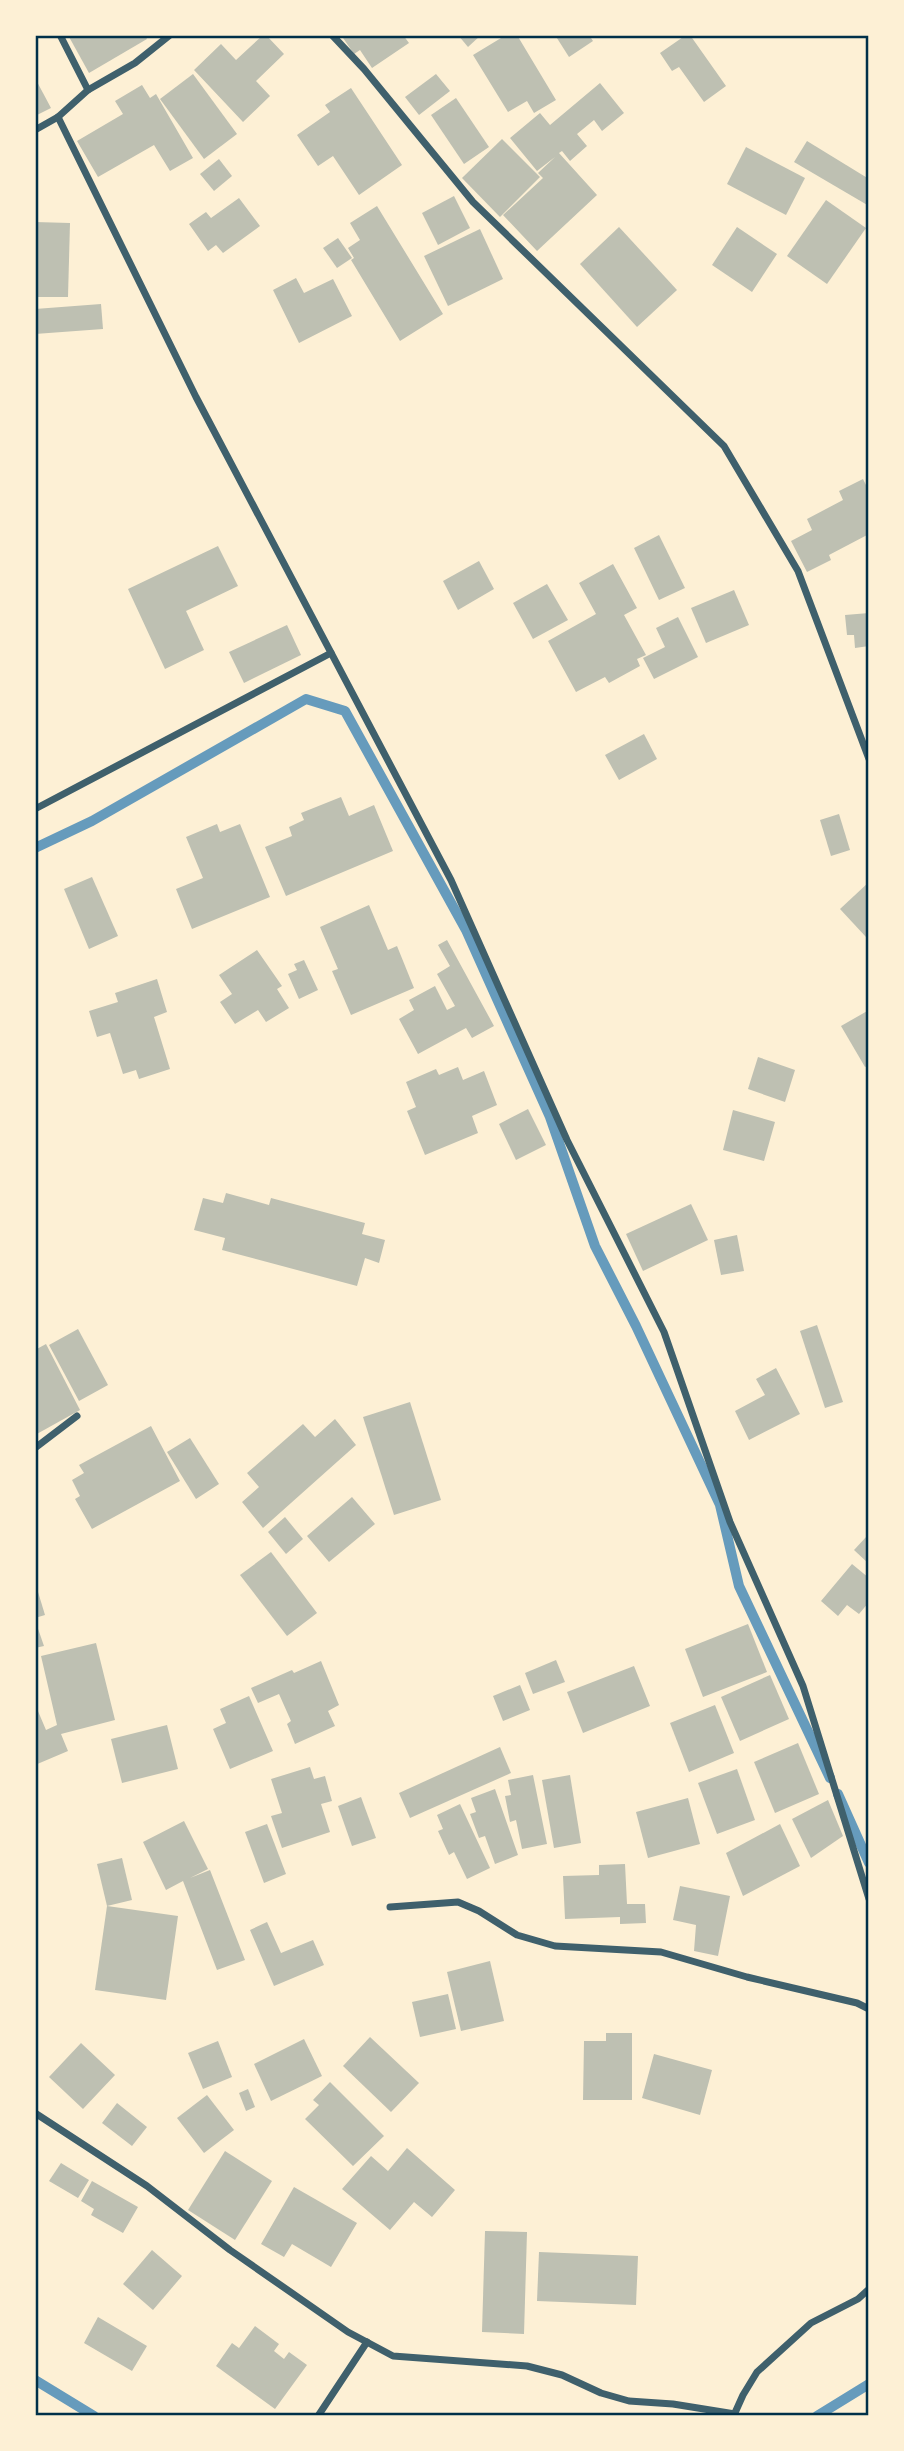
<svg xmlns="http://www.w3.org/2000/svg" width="904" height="2451" font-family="'Open Sans',sans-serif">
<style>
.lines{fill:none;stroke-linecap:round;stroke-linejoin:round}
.stream{stroke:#669bbc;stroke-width:10}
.building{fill:#bec0b2}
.minor{stroke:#3f606c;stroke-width:7}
.neatline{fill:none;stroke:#003049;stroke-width:2.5}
</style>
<rect width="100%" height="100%" fill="#fdf0d5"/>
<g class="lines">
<g class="stream">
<path d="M35 848 92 821 306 699 345 711 466 930 550 1117 595 1246 636 1326 720 1505 739 1586 830 1778"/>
<path d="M838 1794 869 1863"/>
<path d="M35 2380 94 2416"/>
<path d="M817 2416 869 2384"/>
</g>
</g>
<g class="building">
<path d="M68 35H145L147 39 89 73Z"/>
<path d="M263 35H266L284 54 256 81 270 96 243 122 194 70 221 44 236 60Z"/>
<path d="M341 35H403L409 43 372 68 360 50 354 54Z"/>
<path d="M458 35H481L468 47Z"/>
<path d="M506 35H517L556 100 534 113 527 101 508 112 473 55Z"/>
<path d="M555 35H589L593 41 569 57Z"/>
<path d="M686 35H690L726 86 704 102 679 67 672 71 660 53Z"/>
<path d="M193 74 237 134 204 159 160 99Z"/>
<path d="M436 74 450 91 419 115 405 97Z"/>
<path d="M35 78 51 108 35 116Z"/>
<path d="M600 83 624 113 602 131 594 120 577 134 587 146 570 161 562 151 559 153 597 195 537 251 503 215 543 178 538 173 555 157 537 171 510 138 540 113 550 125Z"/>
<path d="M142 85 150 98 156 94 193 158 170 171 154 145 98 177 77 141 123 114 115 101Z"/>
<path d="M351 88 402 165 359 195 333 156 318 166 297 135 330 112 325 105Z"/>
<path d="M456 98 489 147 464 164 431 115Z"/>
<path d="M502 139 540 177 500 217 462 178Z"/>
<path d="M807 141 869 179V206L794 162Z"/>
<path d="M746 147 805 178 786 215 727 184Z"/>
<path d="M219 159 232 176 214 191 200 174Z"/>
<path d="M454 196 470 228 438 245 422 213Z"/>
<path d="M239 198 260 226 223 253 216 245 208 251 189 224 206 212 211 218Z"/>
<path d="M826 200 866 228 827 284 787 256Z"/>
<path d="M377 206 443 314 400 341 351 260 354 258 348 248 360 240 350 223Z"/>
<path d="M35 222 70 223 68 297H35Z"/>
<path d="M619 227 677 290 637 327 580 264Z"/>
<path d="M737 227 777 254 752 292 712 265Z"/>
<path d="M480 229 503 279 448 306 424 256Z"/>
<path d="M338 238 352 258 337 268 323 248Z"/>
<path d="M296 278 304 293 333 279 352 316 299 343 273 290Z"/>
<path d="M101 304 103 329 35 334V309Z"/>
<path d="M863 479 869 491V534L829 555 831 560 807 572 791 541 812 530 807 519 843 500 839 491Z"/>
<path d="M659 535 685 588 659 600 634 548Z"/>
<path d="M218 546 238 586 186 611 204 650 165 669 128 589Z"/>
<path d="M479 561 494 589 458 610 443 581Z"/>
<path d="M613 564 637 608 624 615 646 655 637 659 640 666 609 683 605 677 576 692 548 641 596 614 579 583Z"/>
<path d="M547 584 568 620 533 639 513 603Z"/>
<path d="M734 590 749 625 706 643 691 608Z"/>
<path d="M869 613V646L855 648 854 635H847L845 615Z"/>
<path d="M678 617 698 657 654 679 643 658 665 647 656 628Z"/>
<path d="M287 625 301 655 244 683 229 652Z"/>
<path d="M644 734 657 759 619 780 605 755Z"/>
<path d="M341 797 349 816 374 805 393 851 286 896 265 847 292 836 289 827 304 820 301 813Z"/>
<path d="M839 814 850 850 831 856 820 820Z"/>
<path d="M217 824 220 832 240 824 270 897 192 929 176 889 203 878 186 837Z"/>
<path d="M92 877 118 936 89 949 64 889Z"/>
<path d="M869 882V935L866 937 840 909Z"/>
<path d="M369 905 388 950 397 946 414 988 351 1015 332 971 338 969 320 927Z"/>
<path d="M447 940 494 1026 472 1038 466 1028 418 1054 399 1019 414 1010 409 1000 435 986 447 1010 455 1006 437 974 450 966 438 945Z"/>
<path d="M257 950 282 986 277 989 289 1008 266 1022 258 1010 235 1024 220 1002 232 994 219 975Z"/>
<path d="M304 960 318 990 299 999 288 974 297 970 294 964Z"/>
<path d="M157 979 167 1012 154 1017 170 1069 139 1079 136 1070 123 1074 110 1033 97 1037 89 1011 118 1002 115 993Z"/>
<path d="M869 1010V1065L865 1067 841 1026Z"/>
<path d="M758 1057 795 1070 785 1102 748 1089Z"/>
<path d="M458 1067 463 1080 484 1071 497 1105 472 1116 478 1133 425 1155 407 1111 416 1107 406 1082 436 1069 439 1075Z"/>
<path d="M528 1109 546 1145 516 1160 499 1124Z"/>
<path d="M733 1110 775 1122 764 1161 723 1150Z"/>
<path d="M226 1193 269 1205 271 1198 365 1223 362 1234 385 1240 379 1263 365 1258 357 1286 222 1250 225 1238 194 1230 203 1198 223 1203Z"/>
<path d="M691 1204 708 1240 643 1271 626 1234Z"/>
<path d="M737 1235 744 1271 721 1275 714 1240Z"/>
<path d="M817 1325 843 1402 825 1408 800 1331Z"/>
<path d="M78 1329 108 1385 79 1401 49 1345Z"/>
<path d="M46 1344 80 1410 35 1435V1350Z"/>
<path d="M776 1368 800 1414 749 1440 735 1411 765 1395 756 1379Z"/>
<path d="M410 1402 441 1500 394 1515 363 1417Z"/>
<path d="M335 1419 356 1445 263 1528 242 1502 259 1487 247 1473 303 1424 315 1437Z"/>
<path d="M151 1426 180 1481 92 1529 75 1499 80 1496 72 1480 84 1473 79 1465Z"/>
<path d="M190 1438 219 1484 196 1499 167 1452Z"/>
<path d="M352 1497 375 1524 329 1562 307 1536Z"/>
<path d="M285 1517 303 1539 286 1554 268 1532Z"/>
<path d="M867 1536 869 1538V1564L854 1550Z"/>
<path d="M271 1552 317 1613 287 1636 240 1575Z"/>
<path d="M852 1564 869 1578V1602L859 1614 847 1605 838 1616 821 1601Z"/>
<path d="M35 1582 45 1615 35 1618Z"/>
<path d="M35 1620 44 1646 35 1648Z"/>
<path d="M748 1624 767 1672 703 1697 685 1649Z"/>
<path d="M96 1643 115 1720 61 1734 68 1751 35 1765V1704L46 1730 57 1725 41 1656Z"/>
<path d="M556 1660 565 1682 533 1694 525 1673Z"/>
<path d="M321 1661 339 1705 328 1711 335 1726 295 1744 287 1724 291 1721 279 1694 258 1703 251 1688 292 1670 294 1673Z"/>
<path d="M634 1666 650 1706 583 1733 567 1692Z"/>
<path d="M770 1675 789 1719 740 1741 721 1697Z"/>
<path d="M520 1685 530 1710 503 1721 493 1696Z"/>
<path d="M249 1696 273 1751 230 1769 213 1729 226 1723 220 1709Z"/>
<path d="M715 1705 734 1753 689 1772 670 1723Z"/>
<path d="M167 1725 178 1769 122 1783 111 1739Z"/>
<path d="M798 1743 819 1794 775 1813 754 1762Z"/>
<path d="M500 1747 511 1773 410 1818 399 1793Z"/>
<path d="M310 1767 314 1779 325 1776 332 1801 321 1804 330 1832 282 1848 271 1816 282 1813 271 1779Z"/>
<path d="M737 1769 755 1820 717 1834 698 1783Z"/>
<path d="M533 1775 547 1844 522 1849 516 1820 510 1822 505 1796 511 1795 508 1780Z"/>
<path d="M570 1775 581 1843 554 1848 542 1780Z"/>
<path d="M495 1789 518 1855 495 1864 485 1836 479 1838 470 1814 476 1812 471 1798Z"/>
<path d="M361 1797 376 1838 352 1846 338 1806Z"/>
<path d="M688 1798 700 1844 648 1858 636 1812Z"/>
<path d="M828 1800 843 1836 811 1858 792 1819Z"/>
<path d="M460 1804 490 1868 467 1879 454 1852 449 1855 438 1831 443 1829 437 1815Z"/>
<path d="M184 1821 208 1869 190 1878 210 1870 245 1960 217 1970 183 1881 166 1890 143 1842Z"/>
<path d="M267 1824 286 1874 264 1883 245 1832Z"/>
<path d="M780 1824 800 1866 743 1896 726 1853Z"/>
<path d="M122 1858 132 1900 107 1906 97 1864Z"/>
<path d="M625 1864 627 1904H645L646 1923 620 1924V1917L565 1919 563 1876 599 1875V1865Z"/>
<path d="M680 1886 730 1896 718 1956 694 1951 696 1925 673 1920Z"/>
<path d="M107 1906 178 1916 166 2000 95 1990Z"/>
<path d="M267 1922 281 1953 313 1940 324 1965 274 1986 250 1930Z"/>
<path d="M490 1961 504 2021 461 2031 447 1972Z"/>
<path d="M448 1994 456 2029 420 2037 412 2002Z"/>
<path d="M606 2033H632V2100H583L584 2041H606Z"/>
<path d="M370 2037 419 2083 391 2112 343 2066Z"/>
<path d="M304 2039 322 2076 271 2101 254 2064Z"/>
<path d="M218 2041 232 2077 203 2089 188 2053Z"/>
<path d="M81 2043 115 2075 83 2109 49 2077Z"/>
<path d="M654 2054 712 2070 700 2115 642 2098Z"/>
<path d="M330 2082 384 2136 353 2166 305 2119 319 2105 313 2100Z"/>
<path d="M248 2089 255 2107 246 2111 239 2093Z"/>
<path d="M207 2095 234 2130 204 2153 177 2118Z"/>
<path d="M117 2103 147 2127 132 2146 102 2123Z"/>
<path d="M407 2148 455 2190 432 2217 414 2202 390 2230 342 2189 371 2156 388 2171Z"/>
<path d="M225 2151 272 2181 235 2240 188 2210Z"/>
<path d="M61 2163 89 2180 78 2198 49 2181Z"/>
<path d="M92 2181 138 2207 123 2233 91 2215 94 2209 81 2201Z"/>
<path d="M294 2187 357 2223 331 2267 292 2244 284 2257 261 2244Z"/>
<path d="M485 2231 527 2232 524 2334 482 2332Z"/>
<path d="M152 2250 182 2276 153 2310 123 2284Z"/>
<path d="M539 2252 638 2256 636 2305 537 2301Z"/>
<path d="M98 2317 147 2346 132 2371 84 2343Z"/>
<path d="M255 2326 279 2344 274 2351 284 2359 289 2352 307 2365 275 2409 216 2366 232 2343 239 2348Z"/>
</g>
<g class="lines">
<g class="minor">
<path d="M60 35 88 90"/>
<path d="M332 35 364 69 473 202 724 446 798 571 869 759"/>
<path d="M58 117 196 397 451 880 567 1140 664 1332 730 1522 803 1686 869 1899"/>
<path d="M35 130 58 117 88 90 135 63 170 35"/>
<path d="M35 809 331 653"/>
<path d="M35 1448 77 1416"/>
<path d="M390 1907 458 1902 479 1911 517 1935 555 1946 661 1952 747 1977 857 2003 869 2009"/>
<path d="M35 2113 147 2186 230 2250 348 2332 393 2356 527 2366 562 2375 601 2393 629 2401 673 2404 735 2414"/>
<path d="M734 2415 743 2395 757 2372 811 2323 858 2299 869 2289"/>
<path d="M318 2416 367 2342"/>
</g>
</g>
<rect width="904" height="2451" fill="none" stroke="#fdf0d5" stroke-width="74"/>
<rect x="37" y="37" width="830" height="2377" class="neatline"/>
</svg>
